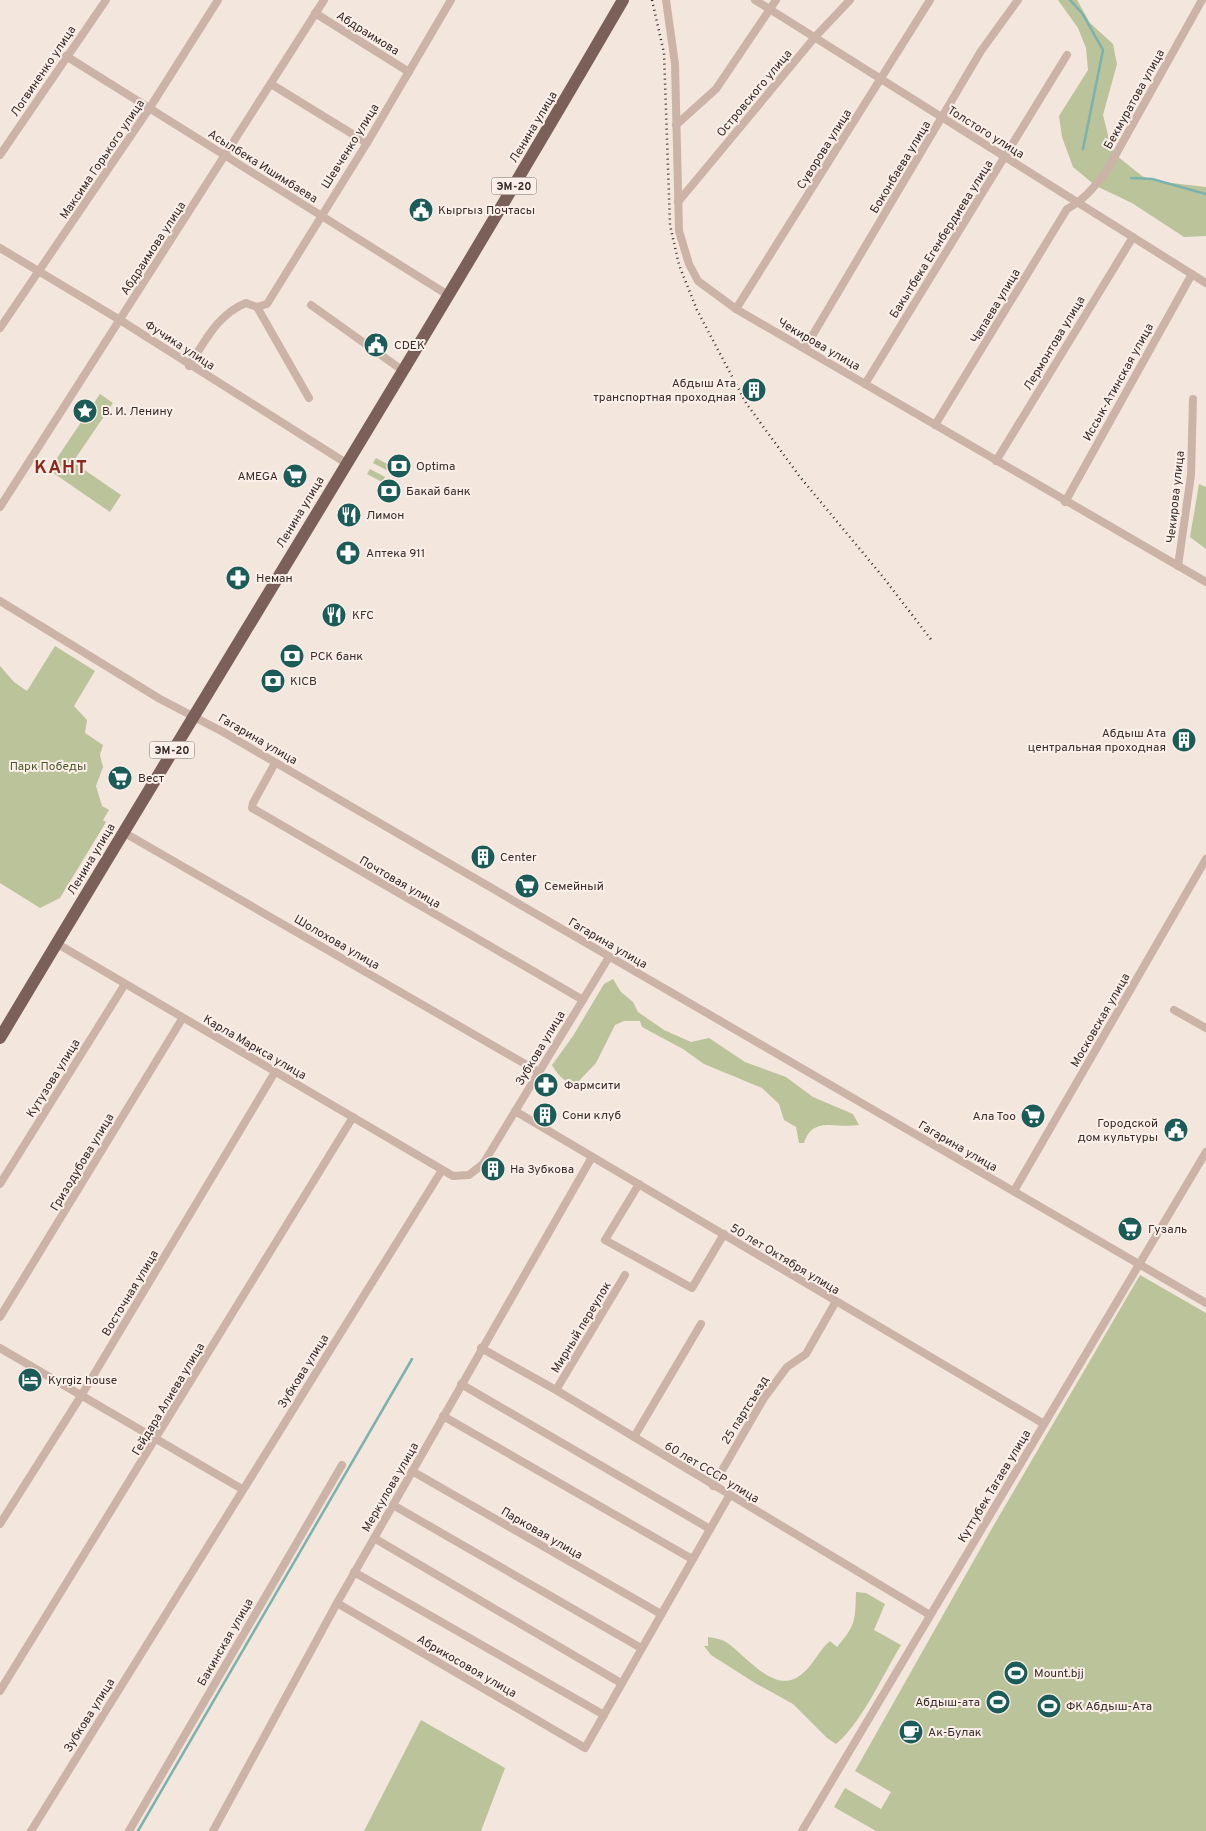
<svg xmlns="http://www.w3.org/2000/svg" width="1206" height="1831" font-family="Overpass,sans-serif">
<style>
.green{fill:#bbc39b}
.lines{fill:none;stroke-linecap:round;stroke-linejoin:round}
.stream{stroke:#7ab2ad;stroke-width:2.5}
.minor{stroke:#ccb3a7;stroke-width:8}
.primary{stroke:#7b6059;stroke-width:12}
.rail{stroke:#392b28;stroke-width:2.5;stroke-dasharray:1 4;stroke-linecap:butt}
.labels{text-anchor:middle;stroke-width:4;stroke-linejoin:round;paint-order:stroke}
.shield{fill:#fbf0e9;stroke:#736662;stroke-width:1}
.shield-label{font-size:11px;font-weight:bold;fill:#392b28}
.street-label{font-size:12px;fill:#392b28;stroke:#fbf0e9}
.poi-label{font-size:12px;fill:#392b28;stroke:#fbf0e9;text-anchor:start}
.park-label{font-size:12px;fill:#4d582b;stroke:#fbf0e9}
.district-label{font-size:18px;font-weight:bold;letter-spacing:1px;fill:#8c291d;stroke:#fbf0e9}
</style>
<rect width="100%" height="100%" fill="#f3e6dc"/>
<g class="green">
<path d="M1058 0H1077L1090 23 1113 44 1117 64 1103 115 1111 147 1117 156 1142 176 1154 181 1206 187V236L1184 237 1132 203 1096 186 1073 167 1062 137 1059 116 1088 70 1086 48 1078 28Z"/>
<path d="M100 394 113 403 73 462 121 495 110 512 49 470Z"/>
<path d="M376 458 391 466 388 471 373 463Z"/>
<path d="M370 469 385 477 382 482 367 474Z"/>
<path d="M1199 484 1206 487V549L1190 537Z"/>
<path d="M55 646 95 671 74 706 87 720 85 733 103 745 100 755 103 767 96 786 102 806 109 810 103 820 106 822 60 898 40 908 0 883V666L14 682 27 691Z"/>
<path d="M613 979 621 992 633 1002 638 1012 664 1030 691 1042 709 1038 745 1062 786 1077 813 1097 853 1114 859 1125C836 1129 813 1115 804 1143H799L796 1127 784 1120 779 1104 762 1088 704 1064 683 1049 642 1027 640 1021H624L615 1025 596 1063 575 1085C564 1082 557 1074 552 1065L573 1036 604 984Z"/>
<path d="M1140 1275 1206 1313V1831H876L834 1807 845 1788 881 1809 891 1792 855 1771 991 1530Z"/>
<path d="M856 1592 866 1593 885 1604 874 1630 901 1645C884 1673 861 1724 836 1744L827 1738 793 1704 755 1683 711 1655 704 1646H708V1637C714 1638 721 1639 726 1642 747 1656 776 1698 803 1673 814 1664 819 1650 830 1641L837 1647C856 1625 855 1621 856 1592Z"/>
<path d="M421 1720 505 1768 481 1831H364Z"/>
</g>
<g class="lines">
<g class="stream">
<path d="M1070 0 1082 13 1103 50 1083 149"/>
<path d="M1131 178 1152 179 1206 194"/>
<path d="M138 1831 412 1359"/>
</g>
<g class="minor">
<path d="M666 0 675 64 679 231 689 264 698 281 736 309 1206 582"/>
<path d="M755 0 1206 283"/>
<path d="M315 13 409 72"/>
<path d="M66 56 448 295"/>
<path d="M271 84 367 143"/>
<path d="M676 125 716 89 776 0"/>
<path d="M0 155 106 0"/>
<path d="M678 202 815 37 850 0"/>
<path d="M0 248 120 320 346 463"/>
<path d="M311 305 402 370"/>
<path d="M257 307 309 398"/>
<path d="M736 309 930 0"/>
<path d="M0 328 149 109 218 0"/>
<path d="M805 348 981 51 1018 0"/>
<path d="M189 366C205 341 218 314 246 303L257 307 267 304 367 143 451 0"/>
<path d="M865 384 1067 55"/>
<path d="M935 425 1067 209C1084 200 1094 187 1106 172L1202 0"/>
<path d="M996 461 1133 237"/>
<path d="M1065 502 1192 274"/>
<path d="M0 507 324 0"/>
<path d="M1178 566 1191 475 1193 399"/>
<path d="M0 601 160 699 223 732 1206 1303"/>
<path d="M275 763 253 803 252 808 583 1000"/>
<path d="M123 832 539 1072"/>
<path d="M56 943 453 1176 469 1175 483 1164 609 957"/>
<path d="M1174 1010 1206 1028"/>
<path d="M515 1111 1044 1424"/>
<path d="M0 1184 125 984"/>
<path d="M639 1184 605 1240 692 1288 724 1234"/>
<path d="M1014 1191 1206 859"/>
<path d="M0 1317 182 1019"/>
<path d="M0 1348 242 1489"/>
<path d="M481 1348 556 1390 930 1615"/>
<path d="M461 1384 710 1529"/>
<path d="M556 1390 625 1275"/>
<path d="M443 1416 692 1559"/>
<path d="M634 1437 701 1324"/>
<path d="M412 1471 661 1614"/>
<path d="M713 1486 764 1398 787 1367 806 1354 835 1303"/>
<path d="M393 1505 641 1648"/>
<path d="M0 1524 81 1396 275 1072"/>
<path d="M374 1538 621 1683"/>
<path d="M354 1572 604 1715"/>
<path d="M337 1603 585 1748 729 1496"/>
<path d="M0 1691 353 1117"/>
<path d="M31 1831 442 1170"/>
<path d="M129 1831 342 1465"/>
<path d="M213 1831 337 1603 592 1157"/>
<path d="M802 1831 1206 1152"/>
</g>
<path class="primary" d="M0 1038C207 691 420 349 623 0"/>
<path class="rail" d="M652 0 664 53 670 225 679 265 697 310 746 403 800 477 883 577 933 642"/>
</g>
<defs>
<symbol id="civic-disc" viewBox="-11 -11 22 22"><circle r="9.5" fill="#1c5c58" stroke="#fbf0e9"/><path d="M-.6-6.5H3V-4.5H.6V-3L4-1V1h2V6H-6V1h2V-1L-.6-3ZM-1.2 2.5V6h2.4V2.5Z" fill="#fff"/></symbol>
<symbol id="building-disc" viewBox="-11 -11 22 22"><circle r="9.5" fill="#1c5c58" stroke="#fbf0e9"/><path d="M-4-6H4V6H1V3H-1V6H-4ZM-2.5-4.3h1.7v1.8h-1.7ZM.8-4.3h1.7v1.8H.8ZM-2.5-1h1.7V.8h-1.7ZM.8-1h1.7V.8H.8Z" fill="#fff"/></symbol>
<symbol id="sight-disc" viewBox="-11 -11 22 22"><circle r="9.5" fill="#1c5c58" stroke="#fbf0e9"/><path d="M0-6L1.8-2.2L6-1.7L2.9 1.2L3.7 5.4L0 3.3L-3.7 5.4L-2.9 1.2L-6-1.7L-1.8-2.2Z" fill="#fff"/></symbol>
<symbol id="bank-disc" viewBox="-11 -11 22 22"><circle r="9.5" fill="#1c5c58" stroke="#fbf0e9"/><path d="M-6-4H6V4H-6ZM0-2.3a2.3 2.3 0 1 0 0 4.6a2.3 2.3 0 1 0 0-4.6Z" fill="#fff"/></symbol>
<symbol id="supermarket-disc" viewBox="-11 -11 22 22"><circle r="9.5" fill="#1c5c58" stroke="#fbf0e9"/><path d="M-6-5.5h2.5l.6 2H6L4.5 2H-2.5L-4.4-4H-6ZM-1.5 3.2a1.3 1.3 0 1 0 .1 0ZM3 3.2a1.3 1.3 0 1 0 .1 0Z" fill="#fff"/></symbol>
<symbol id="restaurant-disc" viewBox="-11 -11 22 22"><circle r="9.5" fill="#1c5c58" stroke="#fbf0e9"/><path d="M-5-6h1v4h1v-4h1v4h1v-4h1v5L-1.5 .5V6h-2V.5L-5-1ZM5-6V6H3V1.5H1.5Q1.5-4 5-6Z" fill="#fff"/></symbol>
<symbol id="pharmacy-disc" viewBox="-11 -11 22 22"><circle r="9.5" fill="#1c5c58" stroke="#fbf0e9"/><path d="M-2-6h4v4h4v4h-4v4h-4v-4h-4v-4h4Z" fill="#fff"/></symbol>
<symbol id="hotel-disc" viewBox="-11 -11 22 22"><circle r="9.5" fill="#1c5c58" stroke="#fbf0e9"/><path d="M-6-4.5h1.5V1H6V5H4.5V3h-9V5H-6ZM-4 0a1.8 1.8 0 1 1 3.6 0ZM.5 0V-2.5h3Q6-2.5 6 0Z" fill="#fff"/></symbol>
<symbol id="stadium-disc" viewBox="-11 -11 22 22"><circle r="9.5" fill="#1c5c58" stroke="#fbf0e9"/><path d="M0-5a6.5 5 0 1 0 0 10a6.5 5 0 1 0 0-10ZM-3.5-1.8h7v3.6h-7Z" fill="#fff"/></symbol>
<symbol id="cafe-disc" viewBox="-11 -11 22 22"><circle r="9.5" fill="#1c5c58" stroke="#fbf0e9"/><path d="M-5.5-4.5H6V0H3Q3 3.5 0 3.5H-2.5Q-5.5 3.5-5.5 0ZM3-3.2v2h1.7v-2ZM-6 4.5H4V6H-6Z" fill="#fff"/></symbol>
</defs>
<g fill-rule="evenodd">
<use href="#civic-disc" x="407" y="196" width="28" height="28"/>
<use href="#civic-disc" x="362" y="331" width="28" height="28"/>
<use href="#building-disc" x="740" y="376" width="28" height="28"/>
<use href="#sight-disc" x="71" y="397" width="28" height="28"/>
<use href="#bank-disc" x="385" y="452" width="28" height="28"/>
<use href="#supermarket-disc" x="281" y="462" width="28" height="28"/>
<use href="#bank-disc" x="375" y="477" width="28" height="28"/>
<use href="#restaurant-disc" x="335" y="501" width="28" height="28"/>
<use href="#pharmacy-disc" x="334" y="539" width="28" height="28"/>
<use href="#pharmacy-disc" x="224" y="564" width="28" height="28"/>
<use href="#restaurant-disc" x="320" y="601" width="28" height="28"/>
<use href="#bank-disc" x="278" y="642" width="28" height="28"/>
<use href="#bank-disc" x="259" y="667" width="28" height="28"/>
<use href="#building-disc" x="1170" y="726" width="28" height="28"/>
<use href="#supermarket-disc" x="106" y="764" width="28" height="28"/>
<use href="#building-disc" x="469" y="843" width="28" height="28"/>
<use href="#supermarket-disc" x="513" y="872" width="28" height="28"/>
<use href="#pharmacy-disc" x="532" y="1071" width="28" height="28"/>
<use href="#building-disc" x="531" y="1101" width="28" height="28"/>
<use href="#supermarket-disc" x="1019" y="1102" width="28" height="28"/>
<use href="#civic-disc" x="1162" y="1116" width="28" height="28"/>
<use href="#building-disc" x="479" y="1155" width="28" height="28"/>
<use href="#supermarket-disc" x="1116" y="1215" width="28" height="28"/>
<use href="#hotel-disc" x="16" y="1366" width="28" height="28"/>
<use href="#stadium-disc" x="1002" y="1659" width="28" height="28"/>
<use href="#stadium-disc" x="984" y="1688" width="28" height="28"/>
<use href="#stadium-disc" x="1035" y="1692" width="28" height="28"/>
<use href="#cafe-disc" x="897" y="1718" width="28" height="28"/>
</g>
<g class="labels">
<g class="shield">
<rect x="491.5" y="177.5" width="45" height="17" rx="4"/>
<rect x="149.5" y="741.5" width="45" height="17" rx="4"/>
</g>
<g class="shield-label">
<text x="514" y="190">ЭМ-20</text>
<text x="172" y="754">ЭМ-20</text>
</g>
<g class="street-label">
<text transform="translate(368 33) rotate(32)" y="4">Абдраимова</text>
<text transform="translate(43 71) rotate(-56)" y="4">Логвиненко улица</text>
<text transform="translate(754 93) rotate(-50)" y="4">Островского улица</text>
<text transform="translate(1134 99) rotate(-61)" y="4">Бекмуратова улица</text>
<text transform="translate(533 127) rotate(-59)" y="4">Ленина улица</text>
<text transform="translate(986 132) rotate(32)" y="4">Толстого улица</text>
<text transform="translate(350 146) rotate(-58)" y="4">Шевченко улица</text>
<text transform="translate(824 149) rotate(-58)" y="4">Суворова улица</text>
<text transform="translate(102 159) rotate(-56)" y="4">Максима Горького улица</text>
<text transform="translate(263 166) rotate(32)" y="4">Асылбека Ишимбаева</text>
<text transform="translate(900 167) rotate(-59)" y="4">Боконбаева улица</text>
<text transform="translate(941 239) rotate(-58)" y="4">Бакытбека Егенбердиева улица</text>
<text transform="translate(153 248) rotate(-57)" y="4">Абдраимова улица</text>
<text transform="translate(995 306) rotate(-59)" y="4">Чапаева улица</text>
<text transform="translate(1054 343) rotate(-59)" y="4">Лермонтова улица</text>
<text transform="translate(819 344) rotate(30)" y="4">Чекирова улица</text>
<text transform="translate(180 345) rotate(33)" y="4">Фучика улица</text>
<text transform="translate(1118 382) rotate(-61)" y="4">Иссык-Атинская улица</text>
<text transform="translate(1175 497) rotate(-84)" y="4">Чекирова улица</text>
<text transform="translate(300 512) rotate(-59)" y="4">Ленина улица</text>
<text transform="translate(258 739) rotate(30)" y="4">Гагарина улица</text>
<text transform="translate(91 859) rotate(-59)" y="4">Ленина улица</text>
<text transform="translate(400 882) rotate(30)" y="4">Почтовая улица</text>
<text transform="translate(337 942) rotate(30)" y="4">Шолохова улица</text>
<text transform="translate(608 943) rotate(30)" y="4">Гагарина улица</text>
<text transform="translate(1100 1020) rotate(-60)" y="4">Московская улица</text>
<text transform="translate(255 1047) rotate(30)" y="4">Карла Маркса улица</text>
<text transform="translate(540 1048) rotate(-59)" y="4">Зубкова улица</text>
<text transform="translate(53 1078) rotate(-58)" y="4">Кутузова улица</text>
<text transform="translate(958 1146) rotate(30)" y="4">Гагарина улица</text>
<text transform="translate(82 1162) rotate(-59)" y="4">Гризодубова улица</text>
<text transform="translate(785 1259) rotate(31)" y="4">50 лет Октября улица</text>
<text transform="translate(130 1293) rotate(-59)" y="4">Восточная улица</text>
<text transform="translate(581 1327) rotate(-59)" y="4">Мирный переулок</text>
<text transform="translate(303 1371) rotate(-58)" y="4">Зубкова улица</text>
<text transform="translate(168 1399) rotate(-59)" y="4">Гейдара Алиева улица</text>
<text transform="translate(745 1410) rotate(-58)" y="4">25 партсъезд</text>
<text transform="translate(712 1472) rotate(31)" y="4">60 лет СССР улица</text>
<text transform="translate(994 1486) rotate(-59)" y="4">Куттубек Тагаев улица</text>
<text transform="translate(390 1487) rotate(-60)" y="4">Меркулова улица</text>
<text transform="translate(542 1533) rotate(30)" y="4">Парковая улица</text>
<text transform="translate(225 1642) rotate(-60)" y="4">Бакинская улица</text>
<text transform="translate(467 1666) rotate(30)" y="4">Абрикосовоя улица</text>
<text transform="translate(89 1715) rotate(-58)" y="4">Зубкова улица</text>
</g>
<g class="poi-label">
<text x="438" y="214">Кыргыз Почтасы</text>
<text x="394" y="349">CDEK</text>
<text x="736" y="387" text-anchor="end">Абдыш Ата<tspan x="736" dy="14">транспортная проходная</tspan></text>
<text x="102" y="415">В. И. Ленину</text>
<text x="416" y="470">Optima</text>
<text x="278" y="480" text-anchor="end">AMEGA</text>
<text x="406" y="495">Бакай банк</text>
<text x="366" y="519">Лимон</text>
<text x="366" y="557">Аптека 911</text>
<text x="256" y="582">Неман</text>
<text x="352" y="619">KFC</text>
<text x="310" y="660">РСК банк</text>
<text x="290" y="685">KICB</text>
<text x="1166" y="737" text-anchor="end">Абдыш Ата<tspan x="1166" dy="14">центральная проходная</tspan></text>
<text x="138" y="782">Вест</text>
<text x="500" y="861">Center</text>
<text x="544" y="890">Семейный</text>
<text x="564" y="1089">Фармсити</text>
<text x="562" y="1119">Сони клуб</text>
<text x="1016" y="1120" text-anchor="end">Ала Тоо</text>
<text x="1158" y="1127" text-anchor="end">Городской<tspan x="1158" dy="14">дом культуры</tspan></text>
<text x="510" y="1173">На Зубкова</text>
<text x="1148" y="1233">Гузаль</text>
<text x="48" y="1384">Kyrgiz house</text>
<text x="1034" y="1677">Mount.bjj</text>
<text x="980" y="1706" text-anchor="end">Абдыш-ата</text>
<text x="1066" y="1710">ФК Абдыш-Ата</text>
<text x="928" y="1736">Ак-Булак</text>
</g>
<g class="park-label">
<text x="48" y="770">Парк Победы</text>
</g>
<g class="district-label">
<text x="61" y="473">КАНТ</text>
</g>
</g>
</svg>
